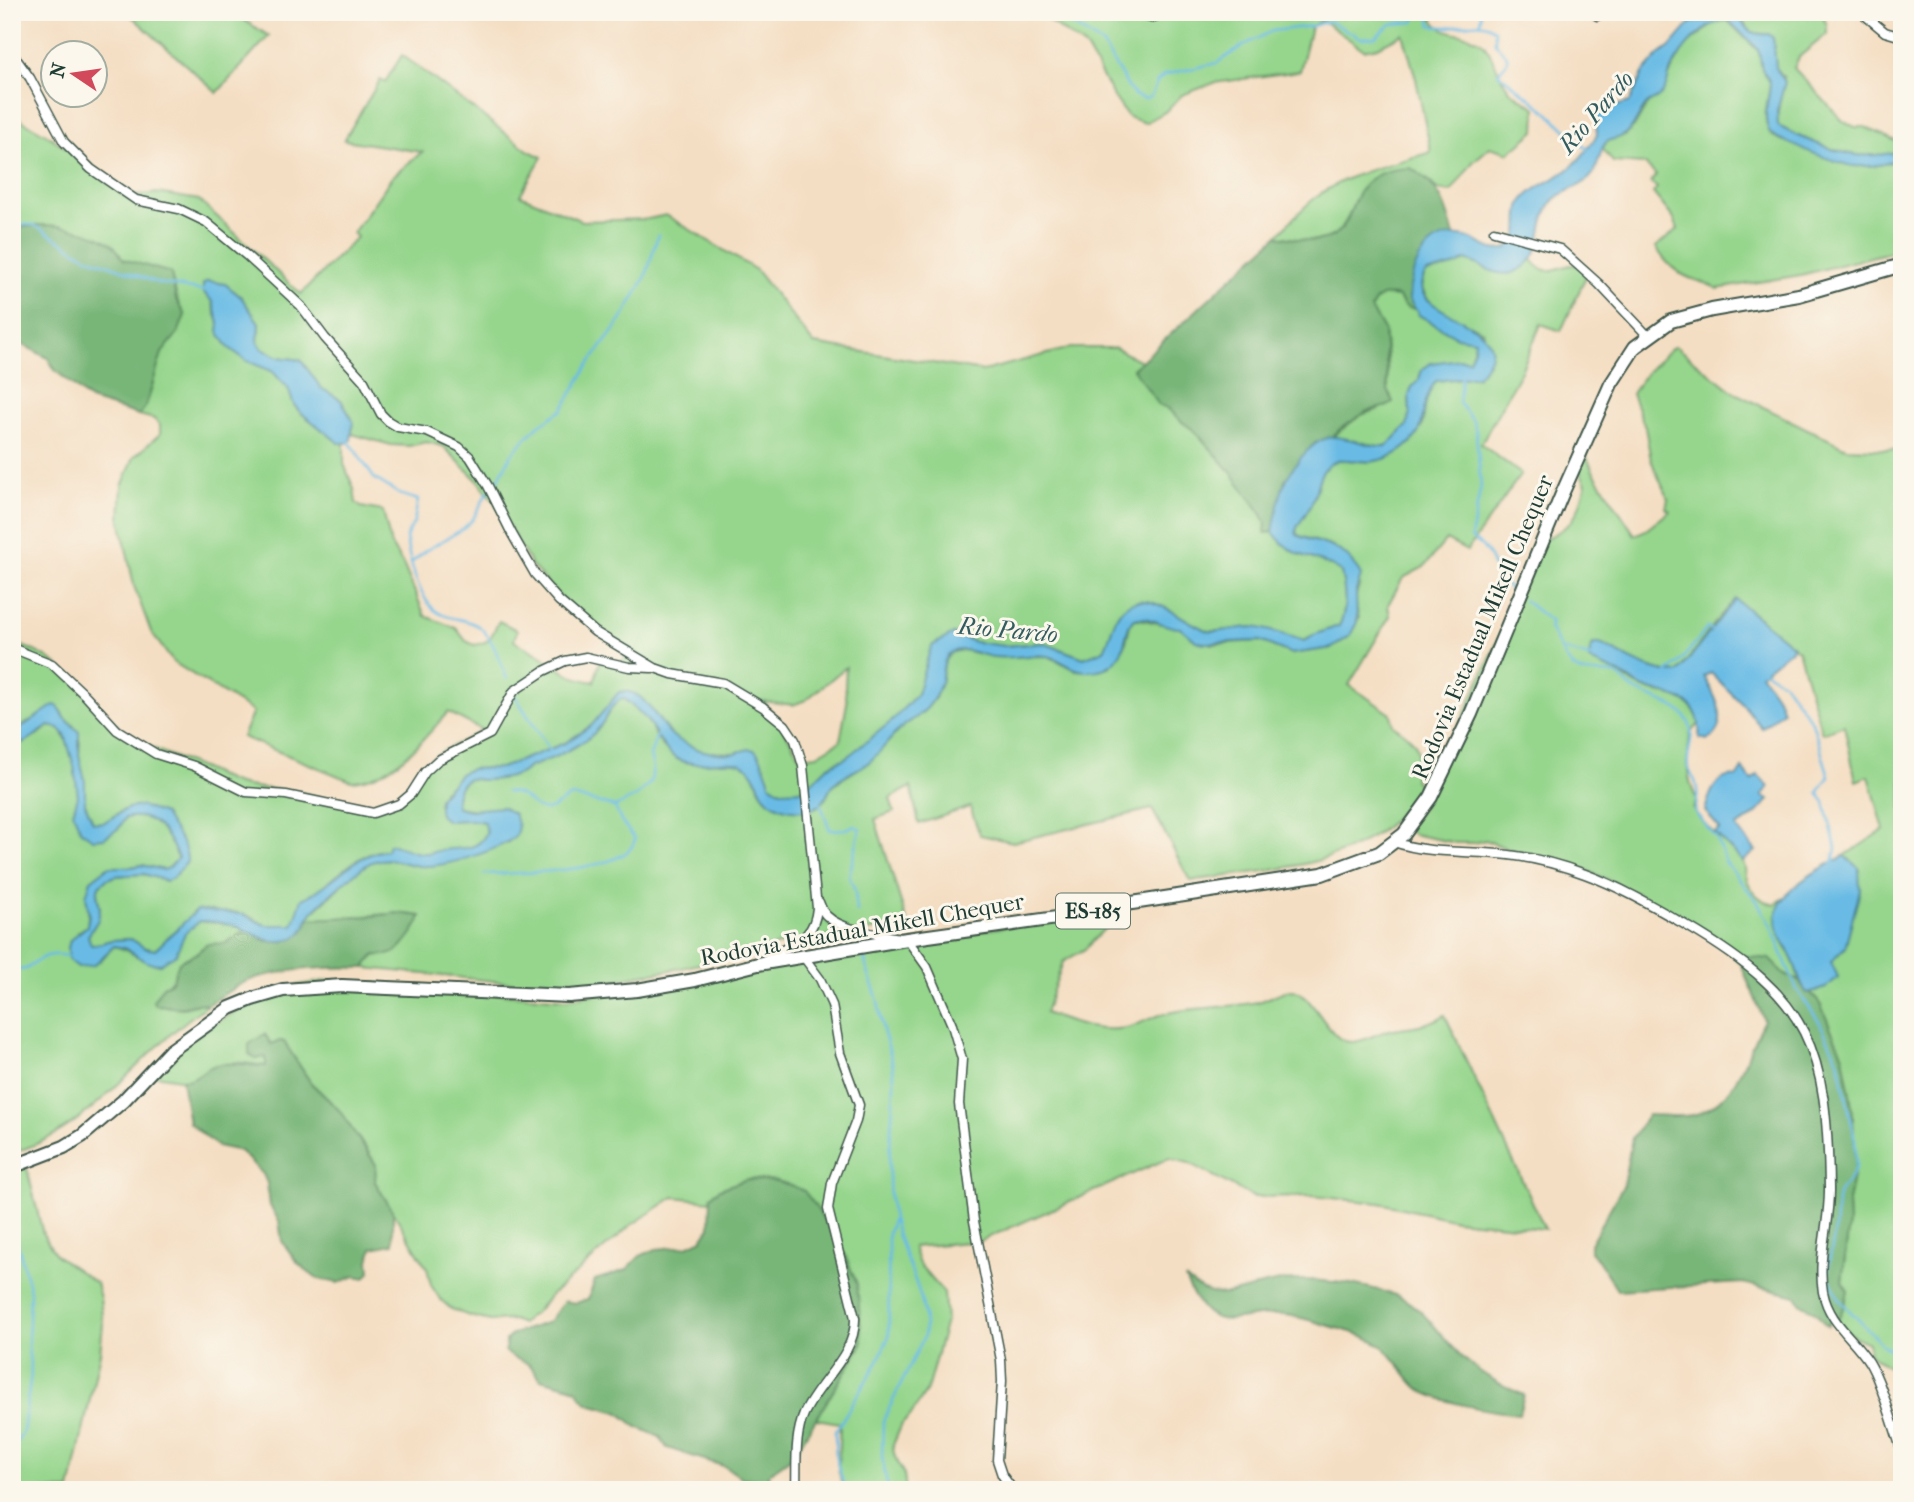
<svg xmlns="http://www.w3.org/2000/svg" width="1914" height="1502" font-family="'IM FELL French Canon',serif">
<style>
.green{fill:#95d58c;stroke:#5a8960;stroke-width:2;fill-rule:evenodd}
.forest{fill:#78b678;stroke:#4c7a56;stroke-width:2}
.water{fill:#69bbe5;stroke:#447c8c;stroke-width:2}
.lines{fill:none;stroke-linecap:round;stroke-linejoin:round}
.stream{stroke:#69bbe5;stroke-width:2.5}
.minor-casing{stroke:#3f5549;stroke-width:11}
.primary-casing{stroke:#3f5549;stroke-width:16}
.minor{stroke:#fff;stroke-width:8}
.primary{stroke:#fff;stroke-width:12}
.labels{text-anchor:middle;stroke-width:6;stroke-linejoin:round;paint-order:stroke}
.shield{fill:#fbf7ec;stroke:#61756b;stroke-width:2}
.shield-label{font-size:21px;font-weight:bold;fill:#1f3d34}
.street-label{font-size:23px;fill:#1f3d34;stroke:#fbf7ec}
.water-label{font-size:24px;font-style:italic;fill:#325c60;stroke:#fbf7ec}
</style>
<rect width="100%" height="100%" fill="#fbf7ec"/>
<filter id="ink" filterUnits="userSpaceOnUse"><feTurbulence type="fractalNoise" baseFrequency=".0143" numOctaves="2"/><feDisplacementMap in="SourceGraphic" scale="14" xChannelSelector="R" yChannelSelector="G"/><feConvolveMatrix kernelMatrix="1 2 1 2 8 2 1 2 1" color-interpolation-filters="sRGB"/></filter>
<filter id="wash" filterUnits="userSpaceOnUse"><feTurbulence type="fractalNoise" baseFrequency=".00686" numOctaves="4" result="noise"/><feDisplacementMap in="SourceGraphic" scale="28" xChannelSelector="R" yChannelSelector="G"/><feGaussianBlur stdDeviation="1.57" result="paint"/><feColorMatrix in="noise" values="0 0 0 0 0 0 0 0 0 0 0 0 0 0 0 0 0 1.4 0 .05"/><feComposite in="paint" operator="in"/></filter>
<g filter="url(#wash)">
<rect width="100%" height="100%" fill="#f4dec3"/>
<g class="green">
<path d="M127 12H231L269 36 217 93Z"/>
<path d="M1037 12H1430C1438 38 1461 29 1480 41 1492 49 1498 77 1509 89 1515 96 1528 102 1536 108L1535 131 1509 153 1490 147 1473 162 1451 192 1438 190 1427 179 1354 201C1341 247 1318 243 1277 236 1289 223 1301 209 1315 198 1347 172 1393 164 1431 152L1416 79 1403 34 1378 47 1364 50 1322 20 1311 27 1300 71 1214 83 1182 95 1165 112 1145 123 1128 117 1112 94 1087 49Z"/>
<path d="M1739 12H1821L1827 25V34L1799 57 1794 68 1843 121 1855 127H1865L1902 144V151C1888 154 1871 157 1857 155 1836 153 1797 136 1778 126 1775 111 1783 93 1784 77L1776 68 1773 38 1765 34 1752 33 1743 22Z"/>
<path d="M1727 20 1759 52 1762 69 1770 82C1770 97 1759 121 1772 135 1777 140 1790 142 1797 145 1830 159 1867 177 1902 157V249L1801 275 1717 289C1710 284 1703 283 1695 280 1677 274 1666 264 1656 247L1678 229 1674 219 1653 193 1657 188 1651 183 1656 175 1644 164 1613 162 1602 148 1610 139 1624 136 1634 127 1648 103 1657 98 1681 53 1688 44 1716 22Z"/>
<path d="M402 55 529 151 542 157 520 195 582 221 648 219 666 215 756 270 814 344 983 371 1070 348H1115L1141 361 1134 369 1167 408 1181 421 1195 431 1228 468 1261 513 1266 522 1265 533 1273 532C1295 563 1315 553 1341 572 1345 589 1348 610 1339 626L1316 634 1304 641C1287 636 1270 629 1252 628 1241 627 1217 633 1209 631 1184 624 1141 578 1118 615 1112 626 1110 639 1104 650L1084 658 1043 643 1004 646 975 642 953 634C939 657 927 683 910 703 894 721 869 744 848 756 842 760 835 762 829 766 809 781 799 805 771 785L760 756 740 751 734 753 707 752 696 749 674 738 652 711 624 691 592 725 565 743 501 768 470 769 443 791 438 804 472 820 484 822 487 832C479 851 463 848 445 850 440 850 435 853 430 854 416 856 401 849 386 850 351 853 333 886 303 899L294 925H265L251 917 233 912 223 913 209 910 194 912 182 926 155 950 145 948 131 939C123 940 115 939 108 941 101 943 98 945 91 945L88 936 97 920 100 909 97 894 99 886 107 879 115 876 144 874 166 881 173 878 187 862C186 843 172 831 164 814L123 810 103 823 93 822 85 804V785L79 755 80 742 73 725 64 717 58 706H54L16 730H12V643C64 656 78 690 114 723 137 745 171 755 199 767 212 772 225 780 238 784 260 790 284 788 306 794 328 799 356 812 379 807 407 801 404 785 419 769 436 751 462 743 482 730L448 712C424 740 390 780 351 781L242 737 253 712 173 662 151 632 134 586 120 519 122 486 134 457 160 434V425L154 419 139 415C154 397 152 373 162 353 170 337 180 337 181 315 181 309 175 293 174 284L123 259 100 238 42 225 12 228V115L46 134 135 196 157 193 199 200 301 294 357 237 353 233 392 177 422 152 344 140 380 80 385 82ZM208 281 225 284 241 297 259 323 258 342 262 349 279 357 301 360 321 388 341 400 353 421 352 434 391 445 409 446 426 442 443 446 478 481 495 503 532 566 560 597 607 634 620 641 626 648V656L622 662 601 658 594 682C566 676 566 673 544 658 535 651 524 647 514 641L517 630 499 621C490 635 494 642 474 645L466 641 456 628 425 616 403 564 391 545 383 511 361 507 356 503 354 489 344 464V443H339L300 412 294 405 288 388 272 371 262 367 219 323 214 309ZM846 667 845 687 847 703 840 741 817 755 800 757 777 718 763 701 793 705 806 700Z"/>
<path d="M1531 258C1547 283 1560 262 1578 265 1582 266 1586 269 1589 270L1561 331 1541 324 1521 371 1481 444 1521 474 1467 551 1446 540 1424 567 1403 578 1388 605 1390 616 1349 685 1391 714 1393 725C1423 745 1419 747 1414 780L1421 787C1411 800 1401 814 1389 824 1338 870 1255 871 1190 881L1152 809 1013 842 980 835 970 807 919 824 911 787 890 798 894 812 875 819 908 925 796 941 682 968 590 984H523L365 968C379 944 384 962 398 950 407 942 414 926 421 916 384 909 347 922 309 919L313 911C330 899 359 863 377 860 392 857 405 865 420 866 446 867 484 853 508 842L477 810 457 807C454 798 458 781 470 779 473 778 477 780 481 780 495 780 520 777 529 767 548 761 586 744 599 728 607 718 610 704 623 698 631 705 640 712 647 720 652 726 653 733 657 739 662 746 673 757 681 760 701 768 730 756 745 765 753 769 756 779 759 787 771 817 801 805 825 800L831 786 869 762 900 729 927 708 935 698 941 683 945 660 952 652 963 650 994 657 1048 656 1076 670 1088 671 1109 667 1126 642 1130 625 1135 619H1139L1181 628 1212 644 1260 641 1292 654 1332 648 1350 636 1359 617C1355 606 1354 595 1360 585L1334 547 1297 535 1296 529C1300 521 1306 514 1310 506 1321 487 1313 472 1337 460 1350 459 1363 463 1375 461 1395 458 1418 442 1423 421 1426 405 1425 394 1436 381L1478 376 1483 331C1463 321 1407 302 1426 273L1457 265 1465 260C1492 267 1508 285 1531 258Z"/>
<path d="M1381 295 1399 297C1403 305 1407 309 1416 309L1419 315 1457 337H1470L1476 341 1469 361 1431 363 1422 370 1418 382 1412 387 1409 395 1410 413 1407 426 1387 446H1380L1332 437 1361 415 1380 409 1388 390 1387 357 1384 330 1371 309 1374 300Z"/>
<path d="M1675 346 1735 393 1846 448 1902 450V1372L1886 1366 1870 1354 1868 1343 1855 1337 1836 1323 1845 1304 1848 1291 1842 1282 1849 1223 1848 1201 1856 1162 1852 1107 1843 1056 1820 1004 1810 992 1826 988 1831 962 1845 947 1860 890 1850 860 1844 856 1884 830 1869 776 1856 781 1844 725 1822 733 1798 650 1735 599 1717 620 1679 672C1658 677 1619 653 1600 644L1593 645 1590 651C1605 664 1621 677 1639 686 1664 699 1690 689 1700 724L1691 731C1687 757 1684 774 1697 800L1693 809C1706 830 1727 842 1742 861 1746 866 1745 870 1746 876 1750 892 1760 901 1775 905L1782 899 1776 920 1778 930 1795 965 1799 981 1785 975 1769 959 1740 962 1705 931 1638 894 1577 866 1506 848 1485 840 1475 843H1456L1412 834 1407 827 1421 810 1544 539C1575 526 1577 515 1586 484L1576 464 1585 453 1593 471 1635 535 1646 530 1670 511 1666 508 1668 499 1651 460 1645 427 1632 394C1643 374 1657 360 1675 346Z"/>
<path d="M49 726 59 728C70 742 80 779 78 797 77 802 75 808 73 813L103 838 119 828 125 818C154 811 168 834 178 859L169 868 164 870 142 865 131 867H108L91 880C85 896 90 910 87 926L78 932 100 961 114 946C131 950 142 963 160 964L185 933 200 921 230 924 246 930 226 943 202 948 197 953 179 962C176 974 175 981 163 986L156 1005 184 1008 200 1003 208 1005C139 1051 95 1129 12 1153V1131L17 1119 12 1113V742L16 743 39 734Z"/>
<path d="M1125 907 1085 949 1063 962 1045 1013C1072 1024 1104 1035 1133 1026 1144 1022 1156 1015 1167 1013 1197 1007 1228 1008 1257 1002 1270 1000 1279 990 1292 990 1308 990 1324 1027 1339 1038 1354 1049 1373 1034 1389 1030 1411 1025 1423 1028 1445 1015L1545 1229 1456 1220 1379 1203 1312 1196 1253 1197 1189 1163 1169 1158 980 1241 913 1247 919 1264 944 1293 946 1321 927 1390 911 1415 902 1424 893 1445 894 1454 904 1475 906 1490H843L838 1468 840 1423 816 1419 862 1344 842 1248 804 1191 777 1181 747 1179 720 1189 712 1196 710 1201 674 1197 630 1226 551 1295 534 1314 527 1318 522 1324 513 1320 490 1321 469 1316 451 1309 440 1299 431 1285 427 1268 375 1182 376 1165 366 1148 329 1100 311 1083 284 1042 280 1041 271 1045 266 1057V1066L236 1062 226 1065H217L191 1081 150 1074 189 1038 275 989 330 980 566 999Z"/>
<path d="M26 1164 43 1234 56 1255 96 1283 100 1298 103 1324 100 1353 70 1490H12V1168Z"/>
</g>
<g class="forest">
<path d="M1411 168C1440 187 1446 204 1454 236L1442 240 1409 298 1416 309C1407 309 1403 305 1399 297 1384 294 1377 294 1371 309L1384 330 1388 390 1393 402 1388 406 1368 411 1341 428 1332 437 1315 443 1285 480 1273 532 1265 533 1266 522 1261 513 1228 468 1195 431 1181 421 1168 408 1159 405 1133 369 1277 236C1290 238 1307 242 1320 240 1369 232 1333 170 1411 168Z"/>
<path d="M42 225C62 225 98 232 113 245 117 249 120 255 123 259L171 273 176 300 185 315 178 333 162 353 146 406 139 415 90 400 55 370 48 358 12 339V228Z"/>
<path d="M397 913 421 916C419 926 400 952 391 954 374 959 377 947 365 968 330 966 278 969 245 982 232 988 220 997 208 1005 198 1002 194 1005 185 1007 176 1009 165 1005 156 1005L153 1001 163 986 172 982 179 962 197 953 207 944 226 943 246 930C252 932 256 936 262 939 282 947 302 938 309 919L373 916Z"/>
<path d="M1745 956 1769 959 1785 975 1799 981 1807 993 1810 992 1820 1004 1843 1056 1852 1107 1856 1162 1848 1201 1849 1223 1842 1282 1848 1291 1845 1304 1836 1323 1831 1320 1828 1326C1821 1322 1821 1318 1815 1312 1807 1305 1802 1308 1796 1296L1743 1283 1617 1290 1598 1260 1590 1252V1244L1623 1186 1632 1138 1648 1115C1665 1115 1687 1119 1702 1112 1740 1094 1746 1053 1764 1020L1740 962Z"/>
<path d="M265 1034 271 1044 280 1041 284 1042 311 1083 339 1110 376 1165 375 1182 393 1212V1244L372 1248 369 1261 370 1272 365 1278 355 1276 338 1283 316 1278 307 1271 296 1261 282 1241 279 1221 270 1206 267 1183 263 1174 240 1151 217 1146 189 1123 182 1080C197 1081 203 1068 216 1065 232 1061 250 1066 266 1066V1057L256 1059 249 1054V1044Z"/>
<path d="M747 1179 777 1181 793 1186 804 1191 814 1204 842 1248 857 1284 862 1344 793 1456 768 1474 769 1480 761 1481 742 1478 726 1467 667 1448 660 1437 637 1427 618 1412 589 1404 581 1397 578 1391 571 1387 541 1379 529 1364 512 1357 505 1351 506 1340 513 1334 549 1322 564 1301 576 1303 588 1299 595 1280 626 1270 640 1256 656 1249 687 1246 702 1239 710 1227 711 1196 720 1189Z"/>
<path d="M1185 1278C1221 1310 1242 1286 1281 1281 1303 1278 1329 1281 1351 1284 1366 1287 1383 1290 1398 1296 1427 1310 1444 1342 1468 1362 1485 1377 1503 1386 1524 1395L1519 1414C1496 1412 1433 1402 1417 1387 1404 1375 1396 1358 1382 1346 1369 1336 1348 1331 1333 1327 1318 1323 1302 1317 1286 1315 1236 1311 1212 1344 1185 1278Z"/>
</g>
<g class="water">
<path d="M1713 12 1739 13C1741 28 1754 36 1769 34L1773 38 1776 68 1785 82 1777 111 1778 126C1797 136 1836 153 1857 155 1871 157 1888 154 1902 151V157C1888 165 1869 167 1854 166 1842 165 1772 139 1769 131 1762 115 1770 98 1770 82L1762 69 1759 52 1756 47 1728 20C1702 23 1682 49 1671 70 1667 78 1668 88 1661 95 1658 99 1652 100 1648 103 1637 113 1637 128 1622 136 1615 140 1609 138 1604 145 1600 151 1599 165 1593 174 1583 189 1561 189 1551 204 1535 227 1548 257 1515 272 1499 279 1480 264 1465 260L1457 265 1426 273C1400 309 1485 317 1491 347 1494 357 1484 368 1478 376L1436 381C1426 394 1425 406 1422 422 1419 442 1395 458 1375 461 1363 463 1350 459 1337 460 1313 472 1321 487 1310 506 1306 514 1300 521 1296 530L1297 535C1325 547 1345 543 1361 576L1356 591 1357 622 1350 636 1332 648 1292 654 1260 641 1204 643 1196 641 1181 628C1166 629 1148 614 1135 619 1119 627 1135 671 1086 671 1071 671 1061 658 1047 656 1030 654 1011 659 994 657 981 656 965 646 953 652 941 657 944 675 940 685 937 694 933 701 927 708 919 717 907 722 898 731 888 741 880 753 869 762 859 770 847 773 837 781 827 788 827 804 814 808 804 812 788 811 778 806 757 798 761 776 746 766 731 755 699 769 679 760 662 751 657 732 646 719 639 711 631 705 623 698 610 704 607 718 598 729 586 744 548 761 529 767 519 778 496 780 481 780 477 780 473 778 470 779 458 781 454 798 457 807L470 810 502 807 514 814 518 827 515 837C494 852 444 868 419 866 403 864 388 855 372 862 361 866 324 900 314 910 303 922 309 934 288 940 267 946 251 930 232 925 223 923 210 921 200 921L185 933 176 954 160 964 149 963 124 948 114 946 94 965 78 967 69 960 68 948 70 940 87 926 89 914 86 896 91 880 108 867H131L142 865 164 870 169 868 178 858C168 834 154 811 125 818L119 828 104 838 93 839 81 831 73 813 78 796 74 766 65 735 59 728 49 726 24 743 12 742V730L23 726 54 705 58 706 64 717 79 732V755L85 781V804L93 822 103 823 128 808 141 806 164 814C172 830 188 844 187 862L173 878 166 881 144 874 115 876 107 879 99 886 97 894 100 909 98 920 88 936 91 945C98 945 101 943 108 941 115 939 123 940 131 939L145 948 155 950 197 910 243 914 265 925H293L302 899C335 885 349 855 387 850L389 844C401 846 409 852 421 853 430 854 435 851 443 850 462 847 478 852 487 832L484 822 472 820 447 821 440 815 439 810V798L461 773 470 769 501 768 565 743 592 725 619 692C647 685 658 730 679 740 688 745 698 751 709 752 716 753 728 754 735 753 745 751 752 744 759 755 764 763 767 776 771 785L781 791 804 790 827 767 847 757 892 721 917 694 930 650 933 645 953 634 975 642 1004 646 1043 643 1084 658 1104 650C1110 639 1112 625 1118 615 1141 578 1184 624 1209 631 1217 633 1241 627 1252 627 1270 629 1287 636 1305 641L1316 634 1339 626C1348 610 1345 589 1341 572 1315 553 1295 563 1273 532 1279 496 1283 474 1309 449 1315 443 1325 437 1333 437 1352 437 1368 448 1387 446L1407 426 1410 413 1409 395 1412 387 1418 382 1422 370 1431 363 1460 359 1469 360 1474 349 1475 340 1457 337 1419 315 1409 299C1409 269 1427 228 1465 237 1480 240 1493 257 1510 246 1525 237 1514 215 1522 202 1534 185 1555 181 1570 168 1581 159 1589 147 1597 135L1596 118 1603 110 1630 102 1643 73 1659 55 1670 47 1695 18Z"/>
<path d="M208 281 225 284 241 297 259 323 258 342 262 349 279 357 301 360 321 388 341 400 353 421 351 440 347 443H339L300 412 294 405 288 388 272 371 247 361 228 347 218 331 219 323 213 302 203 292V284Z"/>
<path d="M1735 599 1794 647 1761 674 1779 700 1783 711 1762 728 1743 705 1711 673 1704 676C1715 696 1732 723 1708 740L1699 738C1703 694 1672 699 1642 687 1635 684 1630 679 1624 676 1612 669 1600 667 1589 660L1590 651 1594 644H1600C1619 653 1658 677 1679 672Z"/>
<path d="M1742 769 1752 780 1758 775 1769 787 1762 796 1769 800C1759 812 1750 820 1736 827L1756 851 1743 862 1715 833 1720 829 1705 811C1709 795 1716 773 1737 777Z"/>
<path d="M1844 856 1859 868 1860 890 1845 947 1831 962 1838 977 1826 988 1807 993C1799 982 1798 971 1792 959 1788 949 1781 940 1778 930 1766 894 1820 869 1844 856Z"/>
</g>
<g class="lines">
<g class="stream">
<path d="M1053 12 1103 45 1128 87 1134 95 1145 99 1151 96 1157 82 1164 75 1217 63 1244 45 1272 31 1312 26 1329 21 1361 38 1375 37 1391 24 1414 22 1418 15 1424 12 1429 15 1431 25C1451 33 1480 14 1495 30V43L1507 56V62L1498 73 1545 110 1565 129 1575 141 1588 149"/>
<path d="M1480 23 1481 12"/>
<path d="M12 224 34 225 87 257 158 283 204 291"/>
<path d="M1461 378 1459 403 1474 422 1476 432 1481 486 1471 538 1482 546 1490 557 1498 578 1516 594"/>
<path d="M348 440 374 478 399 494 418 500 414 522 406 537C409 559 419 604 441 614 453 620 468 619 478 626 493 636 500 663 507 679"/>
<path d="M498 480 511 455 525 439 538 426 562 410 589 364 622 319 646 276 658 235"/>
<path d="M411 563 425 551 463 529 473 519 488 491"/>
<path d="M1524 600 1551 622 1549 628C1559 641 1564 664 1579 671 1590 677 1604 670 1616 675 1624 679 1628 687 1637 691 1654 701 1687 704 1691 730 1693 742 1686 754 1688 767 1689 773 1693 776 1695 781 1699 792 1697 801 1695 812L1717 839 1726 863 1757 901 1771 926 1796 988 1820 1023 1839 1062 1855 1140 1856 1166 1852 1176 1839 1192 1837 1201 1835 1230 1828 1268 1829 1278 1840 1300 1851 1312 1884 1346 1902 1357"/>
<path d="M1563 650 1590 657"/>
<path d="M1763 670 1784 683 1812 722 1829 776 1818 793 1825 802 1836 848 1833 864"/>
<path d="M1666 674 1680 662 1708 627 1711 630"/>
<path d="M515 696 551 752"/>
<path d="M506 792C527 791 530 810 547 810 555 809 563 799 572 796L615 807 635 797 651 782 653 767 650 756 657 735"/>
<path d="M820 803 830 830 845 829 855 826 860 829 849 876 855 891 857 912"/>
<path d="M484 874C512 873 631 874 635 839L621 821 615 807"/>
<path d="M863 951C865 968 872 982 877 998 880 1009 881 1022 884 1034 889 1049 894 1064 894 1081 893 1125 884 1174 893 1219 901 1257 930 1296 924 1337L883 1421 882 1456 888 1490"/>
<path d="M12 970C31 971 28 966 42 958 51 953 61 955 70 956"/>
<path d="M12 1212 15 1233 30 1291 28 1346 31 1374 23 1432 12 1450"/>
<path d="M845 1490 836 1459 835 1432 877 1363 889 1336 888 1233 892 1221"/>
</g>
</g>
</g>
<g filter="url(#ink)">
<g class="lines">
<defs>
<g id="minor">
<path d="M1129 12 1151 18 1168 12"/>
<path d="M1861 12 1885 32 1902 37"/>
<path d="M1597 16 1598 12"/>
<path d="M12 53 30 78 64 142 91 169 136 200 179 209 206 222 247 256 301 306 325 338 364 381 381 414 388 421 398 427 427 432 459 447 470 457 488 486 512 534 535 574 559 601 595 632 655 668 672 674 723 683 763 707 785 725 795 740 803 766 817 908C814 942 791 943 765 960"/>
<path d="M1494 231 1560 249 1599 284 1648 336"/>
<path d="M12 648 52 664 86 696 117 730 156 754 194 766 246 792 286 795 373 813 399 804 411 794 425 772 438 760 490 734 514 691 544 671 565 661 586 657 629 667 652 668"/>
<path d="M1394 842C1431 855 1470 850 1509 855 1535 858 1561 865 1585 874 1621 887 1656 908 1689 927 1811 999 1827 1049 1829 1187 1830 1222 1817 1257 1823 1292 1829 1323 1853 1337 1869 1362 1882 1383 1893 1426 1902 1451"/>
<path d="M819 902C821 907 823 913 827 916 843 932 885 935 907 939L927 967 952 1025 962 1059 959 1104 962 1127 974 1221 1001 1360 1002 1381 997 1460 1002 1475 1013 1490"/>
<path d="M796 1490C797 1464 794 1438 804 1414 819 1381 856 1355 855 1318L828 1209 832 1183 856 1121 859 1105 840 1053 832 1005 820 979 803 956"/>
</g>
<path id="primary" d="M12 1167 64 1147 82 1136 123 1101 170 1051 230 1008 252 999 283 990 342 986 569 996 637 990 695 980 758 964 907 939 1078 915 1132 903 1322 874 1379 853 1404 834 1431 797 1471 714 1562 494 1611 384 1635 347 1671 321 1712 310 1799 295 1902 265"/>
</defs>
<use href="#minor" class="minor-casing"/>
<use href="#primary" class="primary-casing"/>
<use href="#minor" class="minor"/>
<use href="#primary" class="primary"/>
</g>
</g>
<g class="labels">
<rect class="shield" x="1056" y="893.5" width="74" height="35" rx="5"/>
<g class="shield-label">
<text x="1093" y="918">ES-185</text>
</g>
<g class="street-label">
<text transform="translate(1482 627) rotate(-67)" y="8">Rodovia Estadual Mikell Chequer</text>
<text transform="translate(862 929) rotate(-10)" y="8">Rodovia Estadual Mikell Chequer</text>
</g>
<g class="water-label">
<text transform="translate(1596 112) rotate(-49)" y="8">Rio Pardo</text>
<text transform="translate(1008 630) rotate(5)" y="8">Rio Pardo</text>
</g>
</g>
<rect width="1914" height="1502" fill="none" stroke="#fbf7ec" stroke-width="42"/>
<g transform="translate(74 74) rotate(283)"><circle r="33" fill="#fbf7ec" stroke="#a3ada2" stroke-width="2"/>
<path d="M0-5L12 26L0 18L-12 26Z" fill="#d1495b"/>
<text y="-10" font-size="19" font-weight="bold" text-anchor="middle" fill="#1f3d34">N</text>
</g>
</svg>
